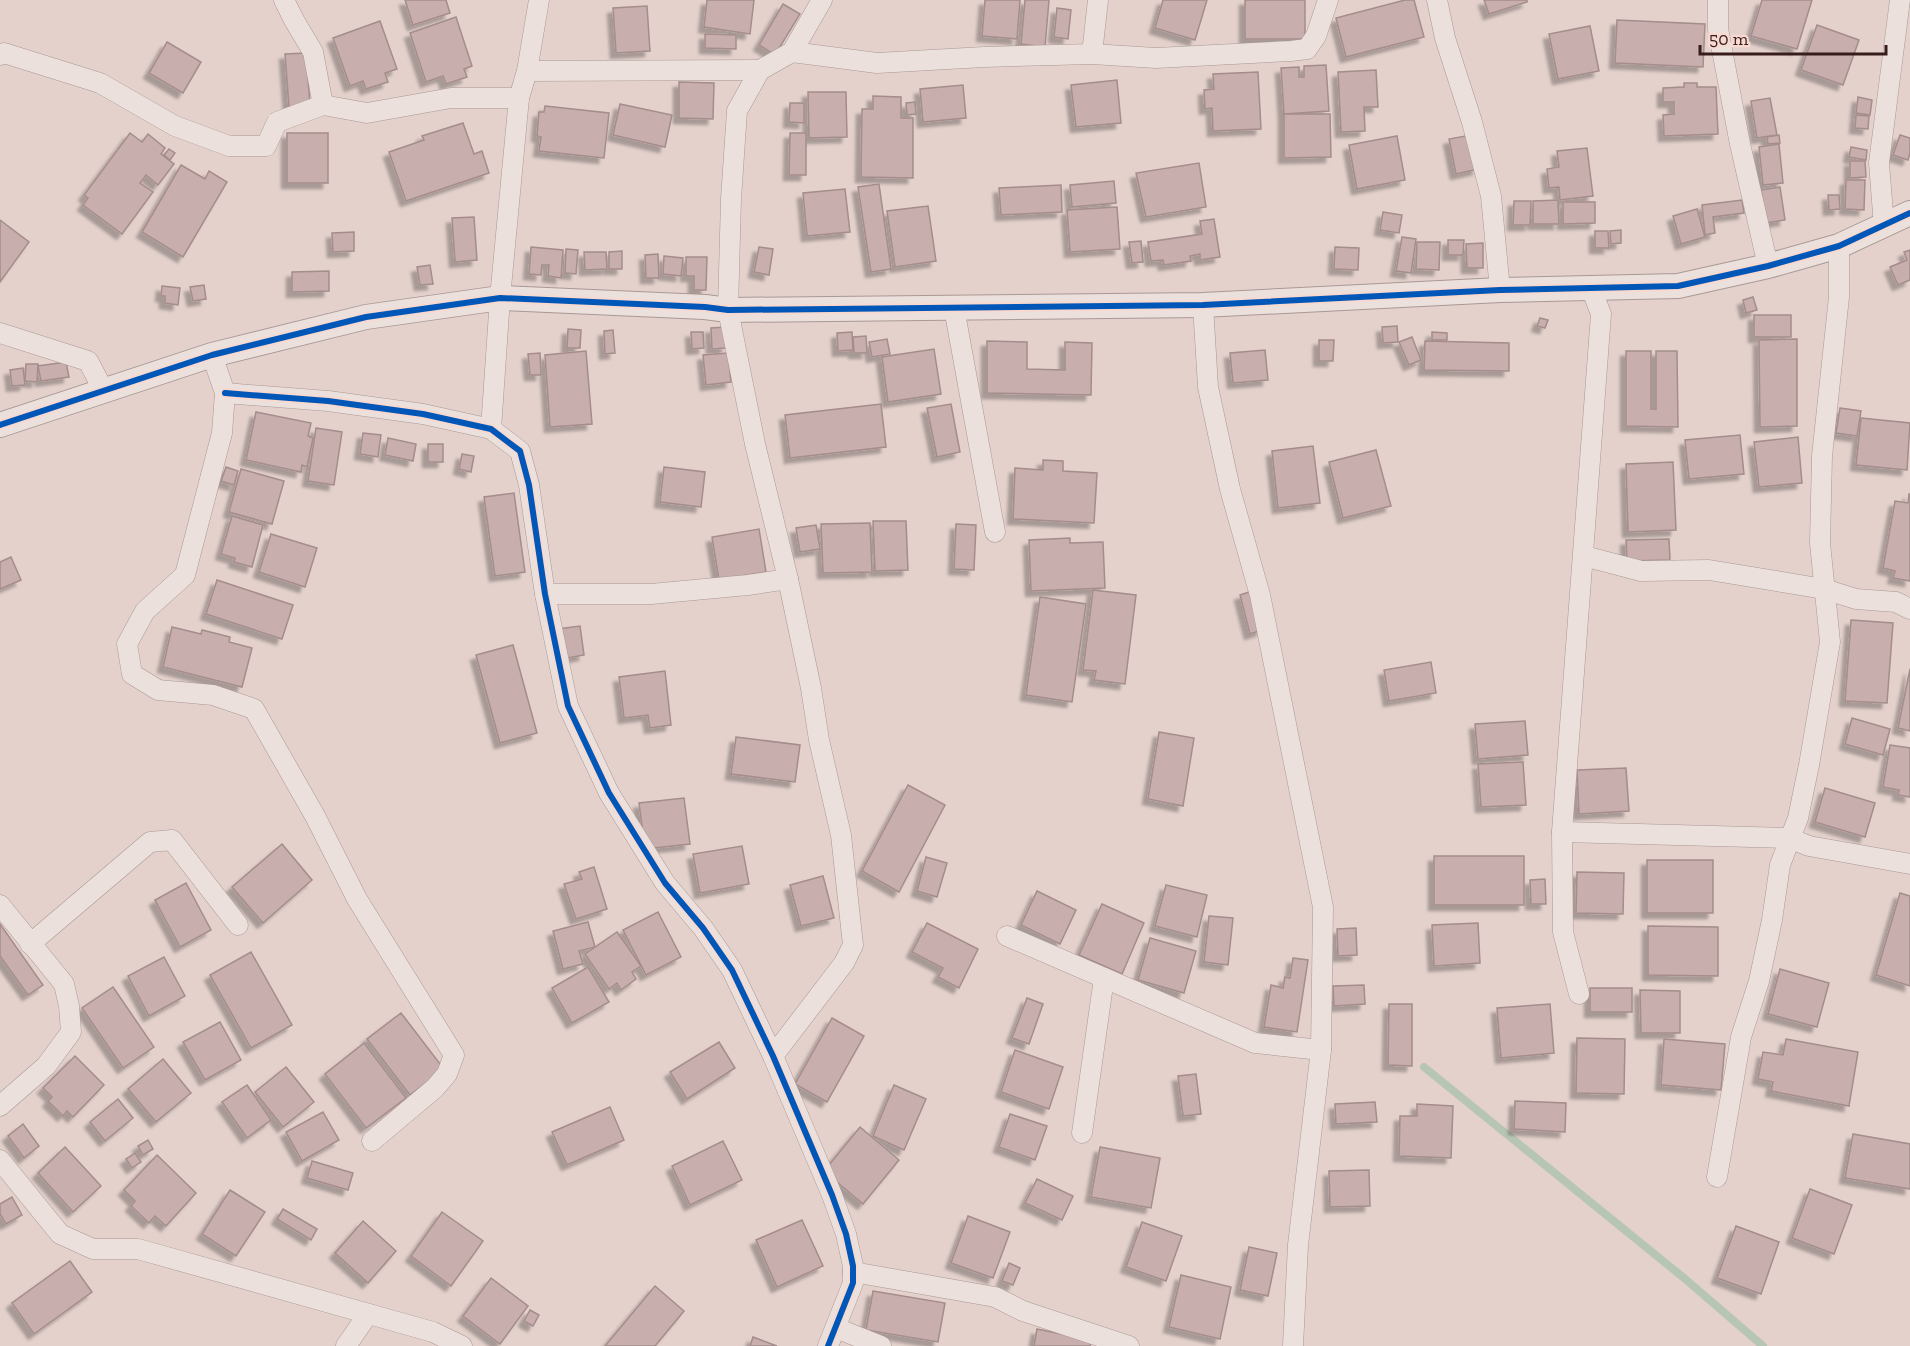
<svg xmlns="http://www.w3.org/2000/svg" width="1910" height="1346" font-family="'Zilla Slab',serif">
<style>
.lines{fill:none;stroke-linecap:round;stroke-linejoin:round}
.stream{stroke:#b7c6b4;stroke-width:8}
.building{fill:#c8aead;stroke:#a48d8c;stroke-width:1.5;filter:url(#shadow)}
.minor-casing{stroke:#a99895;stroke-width:21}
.tertiary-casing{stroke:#a99895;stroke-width:26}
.minor{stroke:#ece0dd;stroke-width:20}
.tertiary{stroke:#ece0dd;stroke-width:24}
.cycleway-casing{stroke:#f7d9d0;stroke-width:10}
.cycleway{stroke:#0057b8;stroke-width:6}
</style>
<defs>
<filter id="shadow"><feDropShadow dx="-5.5" dy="5.5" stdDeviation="1.5" flood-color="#0004"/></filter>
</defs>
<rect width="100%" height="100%" fill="#e4d1cc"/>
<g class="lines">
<path class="stream" d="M1424 1067 1684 1278 1763 1346"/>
</g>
<g class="building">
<path d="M405 0H446L450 13 413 25Z"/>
<path d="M707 0H754L750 34 704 27Z"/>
<path d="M985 0H1020L1017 39 982 36Z"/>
<path d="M1025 0H1049L1045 47 1021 44Z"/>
<path d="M1163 0H1207L1195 40 1155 28Z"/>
<rect x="1245" y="0" width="60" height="39"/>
<path d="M1405 0H1414L1424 37 1346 57 1336 18Z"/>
<path d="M1484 0H1527V2L1489 14Z"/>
<path d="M1762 0H1812L1797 49 1751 36Z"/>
<path d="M783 4 800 14 775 55 759 45Z"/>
<path d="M647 6 650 51 616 53 613 8Z"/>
<path d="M1057 8 1071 10 1068 39 1054 37Z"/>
<path d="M456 17 472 66 464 69 467 77 446 84 443 76 426 82 410 33Z"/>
<path d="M1617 20 1705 24 1703 67 1615 63Z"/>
<path d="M380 21 397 69 385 73 388 82 366 89 363 81 350 86 333 38Z"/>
<path d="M1817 25 1859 40 1843 85 1801 70Z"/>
<path d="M1590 26 1599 71 1558 79 1549 34Z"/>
<path d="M705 34 736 35V49L705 48Z"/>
<path d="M167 42 201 62 183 93 149 73Z"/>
<path d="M306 53 310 105 289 107 285 54Z"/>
<path d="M1326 65 1329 111 1284 114 1281 68 1299 67V77H1304V66Z"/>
<path d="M1376 70 1378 107H1364L1365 131 1341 132 1338 72Z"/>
<path d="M1258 72 1261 129 1213 131 1212 108 1205 109 1204 90 1214 89 1213 74Z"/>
<path d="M1117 80 1121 123 1076 127 1071 85Z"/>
<path d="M679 82 714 83 713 119 679 118Z"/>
<path d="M1684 83H1697V87H1716L1718 134 1664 136 1663 115 1674 114V102H1663V88L1684 87Z"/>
<path d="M963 85 966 118 923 122 920 89Z"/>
<path d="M808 92H846L847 137 809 138Z"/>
<path d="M873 96 901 97V118H913V178L861 177 862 109H873Z"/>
<path d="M1858 97 1872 100 1870 115 1856 113Z"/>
<path d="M1770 98 1777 135 1757 138 1751 101Z"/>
<path d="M915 102 916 114 907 115 906 103Z"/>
<path d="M790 103H804V123L789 122Z"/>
<path d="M620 104 672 115 665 147 613 135Z"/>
<path d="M545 106 609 113 604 158 539 151 541 137 537 136 539 112H544Z"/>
<path d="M1284 114H1330L1331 157 1284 158Z"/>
<path d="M1856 115 1869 116 1868 129 1855 128Z"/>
<path d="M463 123 474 154 482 151 489 173 406 201 389 152 424 140 422 136Z"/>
<path d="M130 133 142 142 148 134 165 148 161 154 174 164 158 185 146 175 140 183 153 192 122 234 83 205 88 198 84 195Z"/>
<rect x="287" y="133" width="41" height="50"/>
<path d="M790 133H806V175H789Z"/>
<path d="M1471 135 1478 169 1456 174 1449 139Z"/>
<path d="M1779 135 1780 143 1768 144 1767 137Z"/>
<path d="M1900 135 1910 138V153L1908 160 1893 155Z"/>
<path d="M1397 136 1405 180 1357 189 1349 145Z"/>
<path d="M1779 144 1783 183 1763 185 1759 147Z"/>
<path d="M1851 147 1867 150 1866 160 1849 157Z"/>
<path d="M1587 148 1593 196 1560 200 1559 187 1549 188 1547 169 1559 167 1557 151Z"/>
<path d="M169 149 175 153 170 160 164 155Z"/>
<path d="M1850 161H1865L1866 177 1850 178Z"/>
<path d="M1199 163 1206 207 1146 217 1136 173Z"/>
<path d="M181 165 205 179 209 171 227 182 183 257 142 232Z"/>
<path d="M1846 180H1865L1864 210 1845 209Z"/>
<path d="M1114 181 1116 203 1072 207 1070 185Z"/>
<path d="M879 184 891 269 871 272 858 187Z"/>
<path d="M1061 185 1062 212 1001 215 999 188Z"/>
<path d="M1780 187 1785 220 1766 223 1761 190Z"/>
<path d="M845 189 850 232 807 236 803 193Z"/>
<path d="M1828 195H1839L1840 209 1829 210Z"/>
<path d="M1558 200 1559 224H1533V201Z"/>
<path d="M1742 200 1744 213 1713 217 1715 233 1705 235 1702 205Z"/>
<path d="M1514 201H1531L1530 225H1513Z"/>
<path d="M1563 202H1595V223L1563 224Z"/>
<path d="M928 206 936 261 895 267 887 211Z"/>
<path d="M1117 207 1120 249 1070 252 1067 210Z"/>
<path d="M1697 209 1705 237 1681 244 1673 216Z"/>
<path d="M1383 212 1402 215 1399 233 1380 230Z"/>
<path d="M474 217 477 260 455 262 452 218Z"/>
<path d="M1214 219 1220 257 1200 260V254L1190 256 1191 261 1164 265 1163 260 1151 261 1148 242 1202 234 1200 221Z"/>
<path d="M0 220 29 242 0 282Z"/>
<path d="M1621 230V243L1611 244 1610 231Z"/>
<path d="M1595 231H1608L1609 248H1595Z"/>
<path d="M354 232V251L333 252 332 233Z"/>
<path d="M1402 237 1416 239 1411 273 1396 271Z"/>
<path d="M1448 240H1464L1463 255H1448Z"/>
<path d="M1141 241 1143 262 1132 263 1129 242Z"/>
<path d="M1417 242H1440L1439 270 1416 269Z"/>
<path d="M1483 243V268H1467L1466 244Z"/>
<path d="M531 247 563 250 561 278 548 276 549 265H542L541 275 529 274Z"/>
<path d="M759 247 773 249 769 275 754 272Z"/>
<path d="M1335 247 1359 248 1358 270 1334 269Z"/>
<path d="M566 249 578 250 576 274 565 273Z"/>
<path d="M1910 250V280L1898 285 1890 267 1907 260 1904 252Z"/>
<path d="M622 251V269H609V252Z"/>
<path d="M584 252H606L607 269 585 270Z"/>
<path d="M658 254 659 278H646L645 255Z"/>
<path d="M664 256 683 258 681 276 663 274Z"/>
<path d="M686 257H707L706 290H694V276H686Z"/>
<path d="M430 265 433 284 420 285 417 267Z"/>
<path d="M329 271V291L292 292V272Z"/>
<path d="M204 285 206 299 193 301 190 287Z"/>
<path d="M162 286 180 288 178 305 165 303V296H161Z"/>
<path d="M1753 297 1757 310 1746 313 1743 300Z"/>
<rect x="1754" y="315" width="37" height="22"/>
<path d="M1540 318 1548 320 1545 328 1537 326Z"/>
<path d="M1397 326 1398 342 1383 343 1382 327Z"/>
<path d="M726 327 727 348 712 349 711 328Z"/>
<path d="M568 329 581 330 580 348H567Z"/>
<path d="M613 330 615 353 605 354 604 331Z"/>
<path d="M691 332H703L704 348 692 349Z"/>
<path d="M852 332 853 350 838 351 837 333Z"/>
<path d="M1432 332 1447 333V340H1432Z"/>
<path d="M866 336 867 353H854L853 337Z"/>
<path d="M1412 337 1421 360 1409 365 1399 342Z"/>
<path d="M887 339 890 354 872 357 869 342Z"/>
<path d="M1797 339V426L1760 427 1759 340Z"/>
<path d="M1319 340H1334L1333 361H1319Z"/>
<path d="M987 341 1027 342V369L1065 370V342L1092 343 1091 395 987 393Z"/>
<path d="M1425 341 1509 343V371L1424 370Z"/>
<path d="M934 349 941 394 888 402 882 357Z"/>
<path d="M1265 350 1268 380 1233 383 1230 353Z"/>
<path d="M586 351 592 424 550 427 545 355Z"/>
<path d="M1626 351H1651V409H1656V351H1677L1678 427 1626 426Z"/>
<path d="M540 353 541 375H530L528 354Z"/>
<path d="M728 353 731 382 706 385 703 355Z"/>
<path d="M66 362 69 377 41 381 38 366Z"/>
<path d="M26 364H38L37 382 25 381Z"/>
<path d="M23 368 25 385 12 386 10 370Z"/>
<path d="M881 404 886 447 790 458 785 415Z"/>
<path d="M951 404 960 452 937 457 927 408Z"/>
<path d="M1840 408 1861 411 1857 436 1836 433Z"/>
<path d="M256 412 311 423 308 436 313 438 307 467 302 465 301 472 246 460Z"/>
<path d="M1861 418 1910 423 1907 470 1856 465Z"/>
<path d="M316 428 342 432 334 485 308 481Z"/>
<path d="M363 433 381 435 378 457 360 454Z"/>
<path d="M1740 435 1744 474 1689 479 1685 440Z"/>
<path d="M1798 437 1802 483 1759 487 1754 442Z"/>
<path d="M388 438 416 444 413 461 385 455Z"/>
<rect x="428" y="444" width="15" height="18"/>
<path d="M1313 446 1320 503 1278 508 1272 451Z"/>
<path d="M1376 450 1391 506 1343 518 1329 462Z"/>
<path d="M462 454 474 456 471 472 459 469Z"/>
<path d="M1043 460 1063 461V471L1097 473 1094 523 1013 519 1015 468 1043 470Z"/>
<path d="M1673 462 1676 530 1628 532 1626 464Z"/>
<path d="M226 467 238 471 234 485 221 481Z"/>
<path d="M664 467 705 472 701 507 660 502Z"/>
<path d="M241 469 284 481 272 524 229 512Z"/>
<path d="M514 493 525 572 495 576 484 497Z"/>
<path d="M1909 494H1910V581L1893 578 1895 571 1883 568 1895 501 1908 503Z"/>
<path d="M232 516 263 525 252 567 234 562 235 558 221 554Z"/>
<path d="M873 521H906L908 570 875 571Z"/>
<path d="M870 523 872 572 823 573 821 524Z"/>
<path d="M956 524 976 525 974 570 954 569Z"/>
<path d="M816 525 820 549 800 552 796 528Z"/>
<path d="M759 529 766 572 719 580 712 537Z"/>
<path d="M271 534 317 548 305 587 259 572Z"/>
<path d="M1070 538V543L1103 542 1105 588 1031 591 1029 540Z"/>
<path d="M1669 539 1670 560 1627 561 1626 540Z"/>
<path d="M11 557 21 580 0 589V562Z"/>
<path d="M217 580 293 605 282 639 206 614Z"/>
<path d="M1093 590 1136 595 1125 684 1094 680 1096 671 1083 670Z"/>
<path d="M1252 591 1262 630 1250 634 1240 595Z"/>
<path d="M1040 597 1086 604 1072 702 1026 695Z"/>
<path d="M1851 620 1893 623 1887 703 1845 701Z"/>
<path d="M580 626 584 655 562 659 558 629Z"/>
<path d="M172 627 201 634 202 630 230 637 229 642 252 648 242 687 163 667Z"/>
<path d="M513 645 537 733 500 743 476 655Z"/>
<path d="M1431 662 1436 693 1389 701 1384 670Z"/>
<path d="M1910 669V731L1898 728Z"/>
<path d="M665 671 671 725 650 728 648 715 624 718 619 677Z"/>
<path d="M1852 718 1890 729 1883 755 1845 744Z"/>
<path d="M1525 721 1528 755 1478 759 1475 724Z"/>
<path d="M1159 732 1194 738 1183 806 1148 799Z"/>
<path d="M736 737 800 745 795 782 731 774Z"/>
<path d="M1890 745 1910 748V797L1898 795 1899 790 1883 787Z"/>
<path d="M1523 762 1526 805 1481 807 1478 764Z"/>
<path d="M1626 768 1629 811 1579 814 1577 770Z"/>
<path d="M908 785 945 805 899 892 862 871Z"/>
<path d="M1825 788 1875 803 1865 837 1815 822Z"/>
<path d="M684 798 690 844 645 849 639 803Z"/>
<path d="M282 844 312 880 263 923 232 887Z"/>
<path d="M742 846 749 884 700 893 693 854Z"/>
<rect x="1434" y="856" width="90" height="49"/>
<path d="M926 857 947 863 937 897 917 891Z"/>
<rect x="1647" y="860" width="66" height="53"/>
<path d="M594 867 607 909 576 919 564 884 582 879 579 872Z"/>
<path d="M1577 872 1624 873 1623 914 1576 913Z"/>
<path d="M823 876 834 918 801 926 790 885Z"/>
<path d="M1545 879 1546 904H1531L1530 880Z"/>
<path d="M186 883 211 930 180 947 155 900Z"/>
<path d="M1166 885 1207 895 1197 937 1155 926Z"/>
<path d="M1037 891 1076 910 1060 944 1021 925Z"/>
<path d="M1900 893 1910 896V986L1876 975Z"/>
<path d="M1102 904 1144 923 1122 974 1079 955Z"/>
<path d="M658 912 681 957 646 975 623 930Z"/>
<path d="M1209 916 1233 918 1228 965 1204 962Z"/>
<path d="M588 922 595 947 579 951 583 964 563 969 553 931Z"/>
<path d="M927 923 978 949 959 988 938 977 943 968 912 952Z"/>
<path d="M1478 923 1480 963 1434 966 1432 925Z"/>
<path d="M0 924 43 985 28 995 0 956Z"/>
<path d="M1648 926 1718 927V976L1648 975Z"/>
<path d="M1356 928 1357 955 1338 956 1337 929Z"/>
<path d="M617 932 641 966 632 972 636 979 621 990 617 983 609 989 585 954Z"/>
<path d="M1150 938 1196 951 1184 993 1138 980Z"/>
<path d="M251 952 292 1025 251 1048 210 975Z"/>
<path d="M164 957 185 996 149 1016 128 976Z"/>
<path d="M1293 958 1308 960 1297 1032 1264 1027 1271 985 1283 988 1285 977 1290 978Z"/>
<path d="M588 967 609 1002 572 1023 552 988Z"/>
<path d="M1780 969 1829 983 1817 1027 1768 1014Z"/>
<path d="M1364 985 1365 1004 1334 1006 1333 986Z"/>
<path d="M113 987 154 1047 123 1068 82 1008Z"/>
<rect x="1590" y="988" width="42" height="24"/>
<path d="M1640 990 1680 991V1033H1641Z"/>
<path d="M1027 998 1043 1004 1029 1044 1012 1038Z"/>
<path d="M1389 1004H1412V1066L1388 1065Z"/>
<path d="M1550 1004 1554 1053 1501 1058 1497 1008Z"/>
<path d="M401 1013 444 1069 410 1095 367 1039Z"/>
<path d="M832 1018 864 1036 827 1102 795 1084Z"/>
<path d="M220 1022 241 1060 205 1080 183 1042Z"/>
<path d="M1577 1038 1625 1039 1624 1094 1576 1093Z"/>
<path d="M1664 1039 1725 1044 1721 1090 1661 1085Z"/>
<path d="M1786 1039 1858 1052 1849 1106 1771 1091 1773 1082 1758 1079 1763 1052 1783 1055Z"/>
<path d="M719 1042 735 1068 687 1099 670 1072Z"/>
<path d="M364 1043 406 1098 366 1128 325 1074Z"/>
<path d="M1015 1050 1063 1067 1049 1109 1001 1092Z"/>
<path d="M75 1056 104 1085 73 1117 67 1111 63 1116 48 1101 52 1097 43 1088Z"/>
<path d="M163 1059 191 1093 156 1122 128 1089Z"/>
<path d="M286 1067 314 1102 283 1127 255 1092Z"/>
<path d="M1196 1074 1201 1114 1183 1116 1178 1076Z"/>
<path d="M247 1085 271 1120 247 1138 222 1102Z"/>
<path d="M894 1085 926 1099 904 1150 873 1136Z"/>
<path d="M118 1099 133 1118 105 1141 90 1122Z"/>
<path d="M1515 1101 1566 1103 1565 1132 1514 1129Z"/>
<path d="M1375 1102 1377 1122 1336 1124 1335 1104Z"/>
<path d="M1417 1104 1453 1106 1451 1158 1399 1156 1400 1116H1417Z"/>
<path d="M610 1107 624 1140 567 1165 552 1132Z"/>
<path d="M323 1112 339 1140 302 1161 286 1132Z"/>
<path d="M1010 1114 1047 1126 1035 1160 999 1147Z"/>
<path d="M23 1124 39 1146 24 1158 8 1136Z"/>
<path d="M860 1127 899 1160 863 1204 824 1171Z"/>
<path d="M1853 1134 1910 1144V1189L1845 1178Z"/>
<path d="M148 1140 153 1149 143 1155 138 1146Z"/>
<path d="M723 1141 742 1180 690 1205 672 1166Z"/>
<path d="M65 1147 101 1186 73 1212 38 1173Z"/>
<path d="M1100 1147 1160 1158 1151 1208 1091 1197Z"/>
<path d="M135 1153 141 1162 132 1168 126 1159Z"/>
<path d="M157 1155 196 1193 166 1226 155 1216 149 1223 131 1206 135 1201 124 1190Z"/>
<path d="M312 1161 353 1173 348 1190 307 1178Z"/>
<path d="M1369 1170 1370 1206 1330 1207 1329 1171Z"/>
<path d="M1037 1179 1073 1196 1062 1220 1025 1203Z"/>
<path d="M1810 1189 1852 1205 1834 1254 1792 1238Z"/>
<path d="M230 1190 265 1212 236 1256 202 1234Z"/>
<path d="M12 1197 22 1215 6 1224 0 1214V1204Z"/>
<path d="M283 1209 317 1229 311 1240 277 1219Z"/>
<path d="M442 1212 483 1241 451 1286 411 1256Z"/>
<path d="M968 1216 1010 1232 993 1278 951 1263Z"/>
<path d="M802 1220 823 1266 777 1287 756 1240Z"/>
<path d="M363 1221 396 1251 368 1283 335 1253Z"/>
<path d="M1142 1222 1182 1236 1166 1281 1126 1267Z"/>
<path d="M1736 1226 1779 1242 1761 1294 1717 1278Z"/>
<path d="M1249 1247 1277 1253 1268 1296 1240 1290Z"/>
<path d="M70 1261 92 1292 34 1334 12 1303Z"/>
<path d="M1009 1263 1020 1268 1013 1285 1002 1281Z"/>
<path d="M1181 1275 1231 1287 1220 1339 1169 1327Z"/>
<path d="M491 1278 528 1306 500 1344 463 1316Z"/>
<path d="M655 1286 684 1311 655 1346H605Z"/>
<path d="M873 1291 945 1303 938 1342 866 1330Z"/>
<path d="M530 1310 539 1315 533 1326 524 1321Z"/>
<path d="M1037 1329 1091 1340 1090 1346H1034Z"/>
<path d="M753 1337 777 1346H750Z"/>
</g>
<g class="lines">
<defs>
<g id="minor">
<path d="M284 0 294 20 313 52 323 105 367 113 451 98H519"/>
<path d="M1437 0 1445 38 1472 122 1491 196 1500 290"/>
<path d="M1718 0V29L1740 144 1768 266"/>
<path d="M792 52 877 63 984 57 1092 54 1156 58 1291 51 1307 49 1316 36 1328 0"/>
<path d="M1092 54 1098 0"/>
<path d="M0 55 4 53 100 83 175 126 229 146H266L277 122 323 105"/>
<path d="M527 71 760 70"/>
<path d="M1884 226 1879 163 1900 0"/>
<path d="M1203 305 1208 387 1230 489 1260 595 1323 907 1321 1050 1298 1245 1293 1346"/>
<path d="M954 308 995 532"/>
<path d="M0 333 88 361 104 391"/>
<path d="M212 355 225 393 222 433 185 575 145 611 127 644 132 674 158 690 213 695 254 709 315 816 357 899 454 1055 447 1074 435 1088 372 1141"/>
<path d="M225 393 328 401 423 414 491 429 520 451 529 485 545 594 568 706 609 793 665 883 703 928 732 970 773 1056 832 1195 846 1234 853 1266V1283L828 1346"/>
<path d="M491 429 500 298 519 98 527 71 539 0"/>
<path d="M1584 556 1641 571 1709 570 1824 589 1856 599 1896 602 1910 609"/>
<path d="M545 594H651L748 585 788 579"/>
<path d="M1562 832 1789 838 1809 846 1910 864"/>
<path d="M0 905 64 984 69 1006 71 1032 46 1066 0 1106"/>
<path d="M1007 936 1255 1043 1321 1050"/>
<path d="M30 944 150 842 172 840 238 925"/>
<path d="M1579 994 1563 932 1562 832 1601 314 1591 288"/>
<path d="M773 1056 844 963 853 945 841 835 819 740 811 688 788 579 755 444 728 310 731 199 737 111 760 70 792 52 822 0"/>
<path d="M1082 1133 1104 978"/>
<path d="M0 1160 60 1234 93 1249H138L433 1332 462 1346"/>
<path d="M1717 1177 1741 1037 1759 981 1772 920 1780 865 1798 818 1809 765 1830 642 1820 543 1822 456 1839 297V246"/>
<path d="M853 1272 995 1297 1023 1311 1129 1346"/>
<path d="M836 1328 881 1346"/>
<path d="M346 1346 368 1314"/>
</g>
<path id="tertiary" d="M0 425 212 355 366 317 500 298 705 307 728 310 1203 305 1500 290 1678 286 1768 266 1839 246 1910 213"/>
</defs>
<use href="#minor" class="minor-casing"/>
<use href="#tertiary" class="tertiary-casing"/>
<use href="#minor" class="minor"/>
<use href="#tertiary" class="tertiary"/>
<defs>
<g id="cycleway">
<path d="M225 393 328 401 423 414 491 429 520 451 529 485 545 594 568 706 609 793 665 883 703 928 732 970 773 1056 832 1195 846 1234 853 1266V1283L828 1346"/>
<path d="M0 425 212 355 366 317 500 298 705 307 728 310 1203 305 1500 290 1678 286 1768 266 1839 246 1910 213"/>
</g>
</defs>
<use href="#cycleway" class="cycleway-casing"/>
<use href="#cycleway" class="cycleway"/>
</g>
<path d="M1700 45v9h186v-9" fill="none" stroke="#381d1d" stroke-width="3"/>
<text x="1709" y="45" font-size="18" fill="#381d1d" stroke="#f7d9d0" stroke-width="4.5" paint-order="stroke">50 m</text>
</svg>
